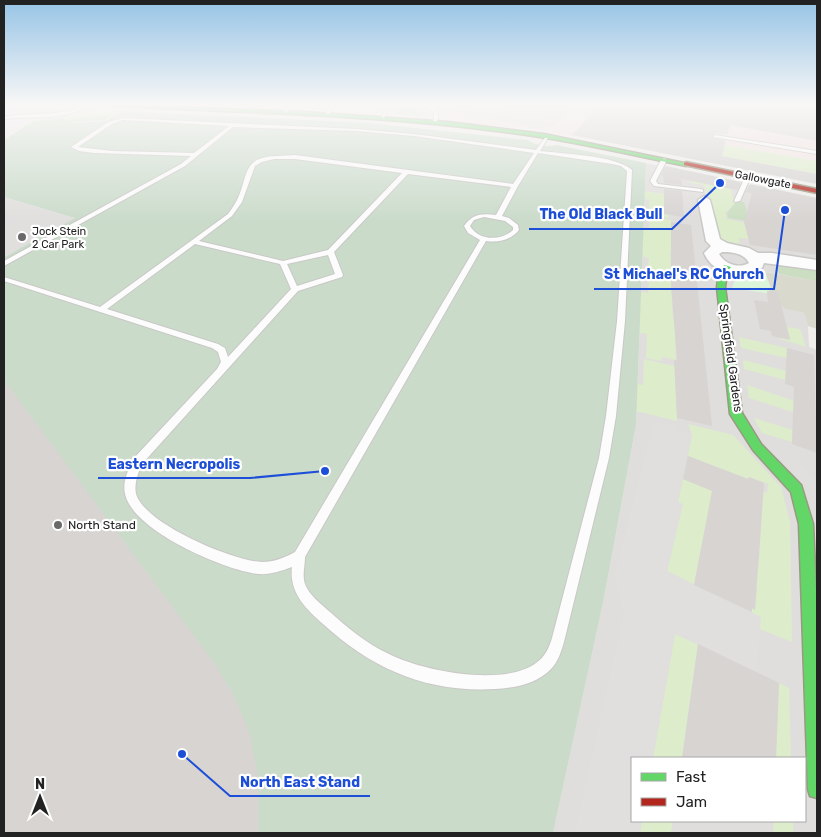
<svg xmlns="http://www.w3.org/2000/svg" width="821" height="837" font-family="Rubik,sans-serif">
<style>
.residential{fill:#dfdedc;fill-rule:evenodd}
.commercial{fill:#f1e3e1}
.industrial{fill:#ede4e9}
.construction{fill:#d9d9cd}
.grass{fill:#ddeccb}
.forest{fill:#cbdec1}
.cemetery{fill:#cadbca}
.park{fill:#daf5da}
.parking{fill:#e0dfde}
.building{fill:#d7d4d2}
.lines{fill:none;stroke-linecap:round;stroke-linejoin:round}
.lane-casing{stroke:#c9c8c7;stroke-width:2}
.street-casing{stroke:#c9c8c7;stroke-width:3}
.fast-casing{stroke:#999a82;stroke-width:3}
.jam-casing{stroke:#999a82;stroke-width:3}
.lane{fill:#fdfcfc;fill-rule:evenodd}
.street{fill:#fdfcfc;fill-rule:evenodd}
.fast{fill:#63d668;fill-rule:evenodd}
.jam{fill:#b3261e;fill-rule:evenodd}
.poi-dot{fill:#6a6968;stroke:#fff;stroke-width:2}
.labels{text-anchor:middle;stroke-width:4.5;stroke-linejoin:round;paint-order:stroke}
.far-street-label{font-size:11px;fill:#222;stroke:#fff}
.far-poi-label{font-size:11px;fill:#222;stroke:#fff;text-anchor:start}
.street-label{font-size:12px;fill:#222;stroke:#fff}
.poi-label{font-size:12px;fill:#222;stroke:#fff;text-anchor:start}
.leader{fill:none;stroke:#1d4ed8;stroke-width:2}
.callout-dot{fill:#1d4ed8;stroke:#fff;stroke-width:2}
.callout-label{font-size:14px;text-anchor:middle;font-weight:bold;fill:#1d4ed8;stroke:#fff;stroke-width:4.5;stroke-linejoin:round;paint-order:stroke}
</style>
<rect width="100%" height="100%" fill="#f0eeeb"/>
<path class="residential" d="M646 163 802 196 817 237V281L766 272 785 309 804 313 808 326 809 347 817 350V833H553L603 603 636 425ZM632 758H805V821H632Z"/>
<path class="commercial" d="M415 105H817V161L712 143 704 160 540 130 410 117Z"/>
<g class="industrial">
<path d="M219 105H336L333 109Z"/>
<path d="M5 108 85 111 62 118 32 120 4 139Z"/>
</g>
<path class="construction" d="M765 272 817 281V329L808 326 804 313 785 309 775 298Z"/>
<g class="grass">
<path d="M94 109 89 113 120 111C105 121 82 119 64 120V118L85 114V110Z"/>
<path d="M712 143 817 161V174L707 153Z"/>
<path d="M685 178 731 189 734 200 737 201 725 213 727 219 817 237V245L748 235 749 239 739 238 740 246 718 244 711 198H707L704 185 691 183Z"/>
<path d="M645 191 672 195 664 197V213L669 214V218L649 215V200L645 199Z"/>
<path d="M650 216 671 220 672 243 679 252 670 251 672 275 678 279 647 274 649 258 642 256 643 228H649Z"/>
<path d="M649 275 678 281 671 285 673 319 689 322 675 326 676 360 662 357 661 361 646 358 647 334 639 333 641 292 648 293Z"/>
<path d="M787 327 800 329 806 347 780 339V333Z"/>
<path d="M739 337 787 348V358L741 348Z"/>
<path d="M644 359 679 367 675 374 677 421 636 411 637 384 643 385Z"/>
<path d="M743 360 786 371V380L744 369Z"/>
<path d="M747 385 794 401 793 412 749 398Z"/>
<path d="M754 418 793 430 792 442 762 433Z"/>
<path d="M688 424 733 435 781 487 790 522 792 642 750 625 752 608 755 609 757 587 755 586 759 561 763 492 767 493 768 484 749 477 748 479 688 456 692 435Z"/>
<path d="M683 479 713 491 694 585 667 571 676 534 678 502Z"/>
<path d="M675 634 698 644 682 758H653Z"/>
<path d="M779 683 789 688 791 758H776Z"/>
<path d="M642 821H673L671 833H640Z"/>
<path d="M774 821H793V833H773Z"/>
</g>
<g class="forest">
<path d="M400 105H418L425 114 417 115 397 114Z"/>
<path d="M113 115 105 120 25 126 33 121 64 118 65 120Z"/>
<path d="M737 201 744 202 749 221 728 218 727 213Z"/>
<path d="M776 264 817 270V281L779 274Z"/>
</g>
<path class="cemetery" d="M121 111 368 123 528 140C534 145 548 147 557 145L646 163 636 425 603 603 553 833H256L4 443V257L74 218 4 197V140L25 126 106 121Z"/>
<path class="park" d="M765 272 773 294 732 288 737 274Z"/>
<g class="parking">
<path d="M448 105H462L557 123 552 127H544L542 129 451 111 453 109 446 107Z"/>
<path d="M471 105H555L574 108 559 122Z"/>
<path d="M645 177 658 179V181L664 184 675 186 674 182 704 186 706 195 699 194V199L645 191Z"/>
<path d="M4 197 75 218 4 257Z"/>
<path d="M654 421 675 426V430L692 435 677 501 683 504 667 571 761 617 757 672 675 634 653 758H632V821H642L640 833H575L624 613 614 577Z"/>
<path d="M780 457 799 462 817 484V512L809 490Z"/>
</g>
<g class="building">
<path d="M600 105H784L817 110V141L730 125 727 135 715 133 711 137 726 141 722 156 817 174V184L572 135Z"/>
<path d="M666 166 741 182 737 190 681 179 682 185 664 183 663 176 661 175Z"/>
<path d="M750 184 817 198V255L750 245 744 222 752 193 746 192Z"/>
<path d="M664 189 682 191 684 217 664 214Z"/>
<path d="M671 222 691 225 712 426 677 418 674 360H677L671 284Z"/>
<path d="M777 289 789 335 790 340 772 336 771 331 760 329 754 300 768 302 767 291Z"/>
<path d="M787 348 814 355 817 453 792 444 794 387 785 384Z"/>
<path d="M4 380 215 664 233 694 249 731 258 776 259 833H4Z"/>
<path d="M688 456 748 479 749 477 764 483 755 610 752 608V612L694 585 712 491 683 479Z"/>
<path d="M698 644 779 683 776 758H682Z"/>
</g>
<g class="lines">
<defs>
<g id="lane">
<path d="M85 105H90C65 122 33 115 4 119V117C34 111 56 118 85 105Z"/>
<path d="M287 105H291L287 113H283Z"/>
<path d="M331 105H335L329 115H325Z"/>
<path d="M361 105 363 107 340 108 338 107Z"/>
<path d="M426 105H430L438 113V119L436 123 432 122 434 119V113Z"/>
<path d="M382 109 388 112 383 119 381 118 384 112 380 110Z"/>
<path d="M123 118 356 129 414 134 536 150 547 135 549 136 540 151C564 154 615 155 632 170L625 321 616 416 609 458 564 642C561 652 558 662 551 669 537 684 514 688 495 689 427 693 372 669 323 624 305 608 289 592 292 567 281 571 270 575 258 574 224 570 133 531 125 494 122 481 129 469 134 458L217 369 221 362 218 352 212 348 4 281V277L100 307 228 214C233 207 237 201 240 193 245 181 245 165 259 159 270 155 283 156 295 155L513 184 534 153 414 136 356 131 233 127 185 166 4 266V261L181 164 191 156 94 153 79 151 71 147 108 122ZM123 120 229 126 194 153 112 151 78 147 112 124ZM538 153 612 164 621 166 627 171 617 321 606 416 599 458 552 638C549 648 545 657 536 663 504 687 422 671 389 654 367 644 348 628 330 612 321 604 309 595 305 584 302 575 305 566 305 557L486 241C499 243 511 240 519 230L518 225 509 218 502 216 518 186ZM274 159H295L402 173 328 250 283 261 199 241 232 216 242 202 255 166 262 162ZM408 174 511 187 496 215C482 213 472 214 464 226L468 233 480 240 295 552C284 558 274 562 262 562 233 561 145 524 136 494 134 484 138 473 142 464L298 291 342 277 343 275 334 252ZM484 217 505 221 513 227V230C501 241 479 241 470 226L474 220ZM195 244 280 264 291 289 228 357 225 348 218 344 107 309ZM328 255 335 274 297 286 287 264Z"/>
<path d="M715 135 817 151V154L713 137Z"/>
<path d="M664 158 667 160 656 181 658 184 701 189 703 190V192L654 186 650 181 661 160Z"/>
<path d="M746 175 751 176 740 201 735 202 734 201Z"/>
</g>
<path id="street" d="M704 196 710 200 720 239 727 243 749 248 758 253H772L817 260V270L764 263 762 268C743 281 713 275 704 253L711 246 706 241 698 200ZM722 252C732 252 744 253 749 263 738 269 725 264 719 254Z"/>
<g id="fast">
<path d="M111 105 305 112 448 122 544 134 689 164 686 166C623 153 560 138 496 131 369 115 241 112 113 106Z"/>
<path d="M724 265 731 267 727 272 725 287 742 413 761 444 801 485 813 524 817 612V798L810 796 808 789 799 524 791 492 753 450 730 414 717 287 719 272Z"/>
</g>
<path id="jam" d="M686 162 817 189V193L684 165V163Z"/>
</defs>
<use href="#lane" class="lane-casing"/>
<use href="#street" class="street-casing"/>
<use href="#fast" class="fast-casing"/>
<use href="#jam" class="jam-casing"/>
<use href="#lane" class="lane"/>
<use href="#street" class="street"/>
<use href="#fast" class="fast"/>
<use href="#jam" class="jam"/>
</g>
<linearGradient id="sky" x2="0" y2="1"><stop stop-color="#97c4e6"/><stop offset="0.47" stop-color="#f8f7f6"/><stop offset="1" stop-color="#f8f7f6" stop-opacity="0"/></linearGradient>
<rect width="821" height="222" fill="url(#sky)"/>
<g class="poi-dot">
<circle cx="22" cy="237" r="5"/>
<circle cx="58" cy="525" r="5"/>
</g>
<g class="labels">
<g class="far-street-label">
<text transform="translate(763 179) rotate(11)" y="4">Gallowgate</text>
</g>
<g class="far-poi-label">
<text x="32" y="235">Jock Stein<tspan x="32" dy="13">2 Car Park</tspan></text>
</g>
<g class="street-label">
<text transform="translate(731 358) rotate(82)" y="4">Springfield Gardens</text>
</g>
<g class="poi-label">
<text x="68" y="529">North Stand</text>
</g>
</g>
<path class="leader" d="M720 183L672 229H529M785 210L774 289H594M325 471L250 478H98M182 754L230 796H370"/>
<g class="callout-dot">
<circle cx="720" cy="183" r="5"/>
<circle cx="785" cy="210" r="5"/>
<circle cx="325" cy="471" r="5"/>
<circle cx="182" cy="754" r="5"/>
</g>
<g class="callout-label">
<text x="601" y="219">The Old Black Bull</text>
<text x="684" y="279">St Michael's RC Church</text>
<text x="174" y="469">Eastern Necropolis</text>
<text x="300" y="787">North East Stand</text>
</g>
<rect width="821" height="837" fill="none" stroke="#222222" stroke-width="10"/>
<rect x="631" y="757" width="175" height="65" fill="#ffffff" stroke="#a7a7a7"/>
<rect x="641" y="773" width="25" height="8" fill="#63d668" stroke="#a7a7a7"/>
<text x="676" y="782" font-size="15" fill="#222222">Fast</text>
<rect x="641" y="798" width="25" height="8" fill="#b3261e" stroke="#a7a7a7"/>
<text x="676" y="807" font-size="15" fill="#222222">Jam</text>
<g transform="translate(40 797)" stroke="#ffffff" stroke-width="4" paint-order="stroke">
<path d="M0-4L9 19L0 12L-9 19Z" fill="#222222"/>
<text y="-8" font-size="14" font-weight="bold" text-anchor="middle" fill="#222222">N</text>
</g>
</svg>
